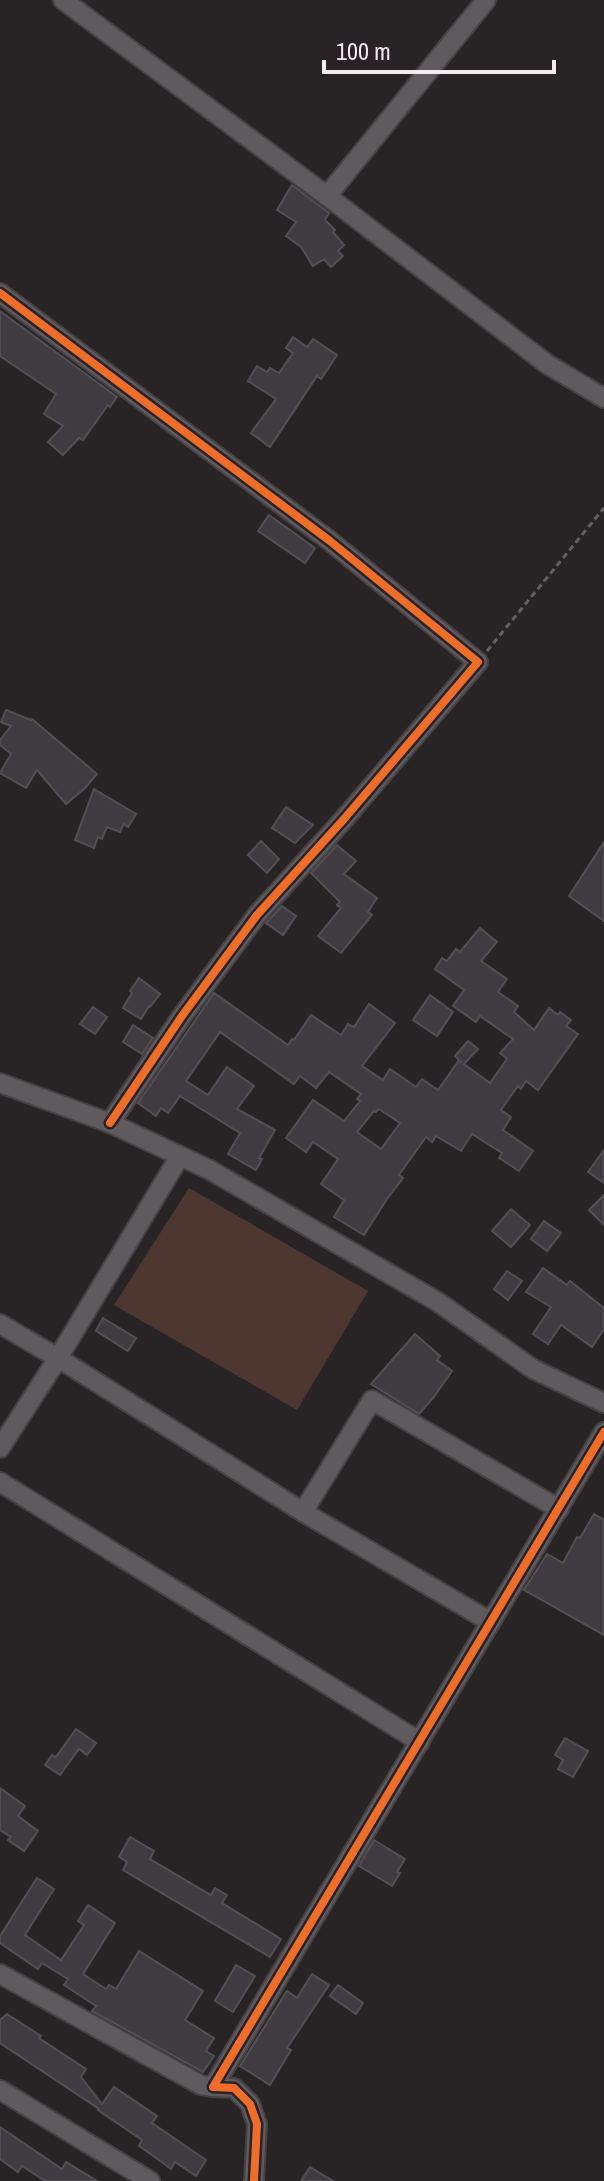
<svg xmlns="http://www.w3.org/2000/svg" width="604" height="2181" font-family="'Archivo Narrow',sans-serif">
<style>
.green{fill:#4e3730}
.building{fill:#403b41;stroke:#524f52;stroke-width:2;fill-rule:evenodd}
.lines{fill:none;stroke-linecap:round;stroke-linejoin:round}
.minor-casing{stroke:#464244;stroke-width:22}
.path{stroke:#646062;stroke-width:3;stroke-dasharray:6 4;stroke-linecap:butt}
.minor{stroke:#5e5a5d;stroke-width:18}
.cycleway-casing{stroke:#2a2227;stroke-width:13}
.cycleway{stroke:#ee6e29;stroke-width:8}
</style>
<rect width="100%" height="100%" fill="#282426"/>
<path class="green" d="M189 1188 368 1291 297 1410 114 1305Z"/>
<g class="building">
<path d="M292 185 329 213 325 220 335 230 333 232 344 245 338 251 343 256 331 267 324 259 313 266 301 247 286 236 296 222 277 210Z"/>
<path d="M0 311 117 397 110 407 108 405 83 440 79 438 63 455 48 442 63 426 44 414 56 394 0 356Z"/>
<path d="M293 337 307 347 313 339 337 355 321 379 317 376 270 447 251 433 276 399 248 381 257 366 267 372 270 368 279 373 293 353 286 348Z"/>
<path d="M269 515 315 548 305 563 258 531Z"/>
<path d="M6 710 31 720 32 719 97 774 85 788 66 804 37 770 26 788 0 773 11 754 0 745V740L11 726 1 722Z"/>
<path d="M94 789 136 814 128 827 124 824 120 832 107 827 102 839 98 837 94 848 75 840Z"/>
<path d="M286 807 313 825 295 843 272 828Z"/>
<path d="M261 841 279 859 267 873 248 855Z"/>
<path d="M604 842V921L569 896Z"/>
<path d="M337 845 356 861 344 874 377 898 368 912 372 915 341 953 318 936 341 908 337 905 340 902 311 873Z"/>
<path d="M282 906 296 916 283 935 266 923Z"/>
<path d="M480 928 497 942 481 961 507 979 498 992 518 1006 514 1012 534 1030 549 1008 558 1015 560 1012 571 1020 566 1026 578 1034 538 1090 526 1081 521 1089 518 1086 501 1110 511 1117 503 1130 533 1151 519 1171 499 1158 502 1153 472 1134 461 1151 436 1136 432 1142 426 1137 399 1175 403 1178 387 1199 364 1235 334 1217 344 1200 321 1184 338 1159 313 1142 306 1152 286 1138 313 1100 344 1121 360 1101 357 1099 361 1094 329 1072 316 1088 300 1076 294 1084 220 1032 186 1081 208 1095 227 1067 254 1086 237 1109 275 1130 259 1158 262 1159 256 1170 228 1154 240 1133 180 1096 168 1113 161 1108 156 1116 138 1103 214 993 288 1045 292 1039 294 1040 311 1015 341 1035 348 1024 354 1027 369 1004 395 1023 362 1066 383 1080 390 1069 416 1087 422 1079 438 1090 459 1060 462 1063 455 1056 468 1041 478 1049 464 1064 490 1083 507 1059 500 1053 513 1039 480 1016 476 1022 453 1006 464 990 435 969 442 958 447 961 456 949 460 952ZM379 1109 400 1123 381 1149 357 1132 374 1111 376 1112Z"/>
<path d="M139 978 160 994 150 1007 149 1006 141 1019 123 1008 132 993 130 991Z"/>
<path d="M430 995 453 1012 437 1036 413 1020Z"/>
<path d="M93 1007 107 1017 95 1034 80 1024Z"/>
<path d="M133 1025 153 1038 142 1054 123 1042Z"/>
<path d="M604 1150V1183L588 1172Z"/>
<path d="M604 1195V1225L589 1210Z"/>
<path d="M511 1209 530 1225 511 1247 492 1231Z"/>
<path d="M544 1221 561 1233 547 1251 531 1239Z"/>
<path d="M543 1268 567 1285 570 1281 604 1308V1329L592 1347 561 1325 548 1344 533 1334 551 1307 526 1292Z"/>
<path d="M507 1271 522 1281 508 1300 494 1289Z"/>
<path d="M103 1318 136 1338 128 1351 96 1331Z"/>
<path d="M415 1334 440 1356 437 1360 452 1371 434 1397 419 1414 371 1384Z"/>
<path d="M594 1514 604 1520V1635L524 1590 547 1554 563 1563 577 1537 580 1538Z"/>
<path d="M76 1729 96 1743 87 1755 79 1749 60 1775 45 1765 52 1755 56 1757Z"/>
<path d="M565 1738 588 1751 573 1777 558 1769 563 1760 555 1755Z"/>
<path d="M0 1788 25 1806 18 1816 38 1831 24 1851 8 1840 11 1837 0 1830Z"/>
<path d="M130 1837 154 1851 150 1859 211 1895 215 1888 227 1895 222 1903 281 1939 270 1957 123 1870 127 1862 119 1857Z"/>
<path d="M374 1840 405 1859 397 1872 400 1873 392 1886 359 1866Z"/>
<path d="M37 1878 54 1889 25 1935 61 1960 84 1925 78 1921 88 1905 115 1923 83 1974 106 1989 109 1985 116 1989 139 1951 203 1991 185 2020 214 2038 206 2051 214 2056 203 2072 92 2011 96 2006 64 1985 68 1979 42 1963 38 1969 0 1943V1936Z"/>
<path d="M236 1965 255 1976 233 2012 215 2001Z"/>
<path d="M312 1974 329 1985 287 2048 291 2050 270 2085 240 2066 287 1991 297 1998Z"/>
<path d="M338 1985 363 2003 356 2014 330 1996Z"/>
<path d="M7 2014 41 2036 39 2038 86 2069 81 2077 102 2104 114 2087 157 2116 152 2123 206 2160 196 2176 175 2162 171 2169 159 2160 139 2146 142 2140 98 2110 99 2109 0 2043V2020Z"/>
<path d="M0 2127 62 2169 66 2162 97 2181H45L22 2166 18 2172 0 2159Z"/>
<path d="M310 2167 333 2181H301Z"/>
</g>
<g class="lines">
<defs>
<g id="minor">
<path d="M63 0 327 196 547 364 604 398"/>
<path d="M327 196 486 0"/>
<path d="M0 293 330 541 478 662 344 819 257 915 182 1016 110 1123"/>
<path d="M0 1083 110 1123 210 1170 438 1302 533 1369 604 1403"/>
<path d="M0 1324 58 1358 303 1512 491 1622"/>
<path d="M0 1448 58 1358 180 1156"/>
<path d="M0 1482 420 1742"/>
<path d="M303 1512 372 1400 559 1509"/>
<path d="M0 1974 201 2085 213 2087"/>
<path d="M0 2090 150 2181"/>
<path d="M254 2181 257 2124 250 2104 234 2088 213 2087 604 1432"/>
</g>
</defs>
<use href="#minor" class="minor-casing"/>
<path class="path" d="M487 651 604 508"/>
<use href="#minor" class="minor"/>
<defs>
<g id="cycleway">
<path d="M0 293 330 541 478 662 344 819 257 915 182 1016 110 1123"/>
<path d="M254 2181 257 2124 250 2104 234 2088 213 2087 604 1432"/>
</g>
</defs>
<use href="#cycleway" class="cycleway-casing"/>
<use href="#cycleway" class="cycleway"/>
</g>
<path d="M324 60v12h230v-12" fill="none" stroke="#f3edf1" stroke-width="4"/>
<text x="336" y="60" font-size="24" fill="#f3edf1" stroke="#2a2227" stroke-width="6" paint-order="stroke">100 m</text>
</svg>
